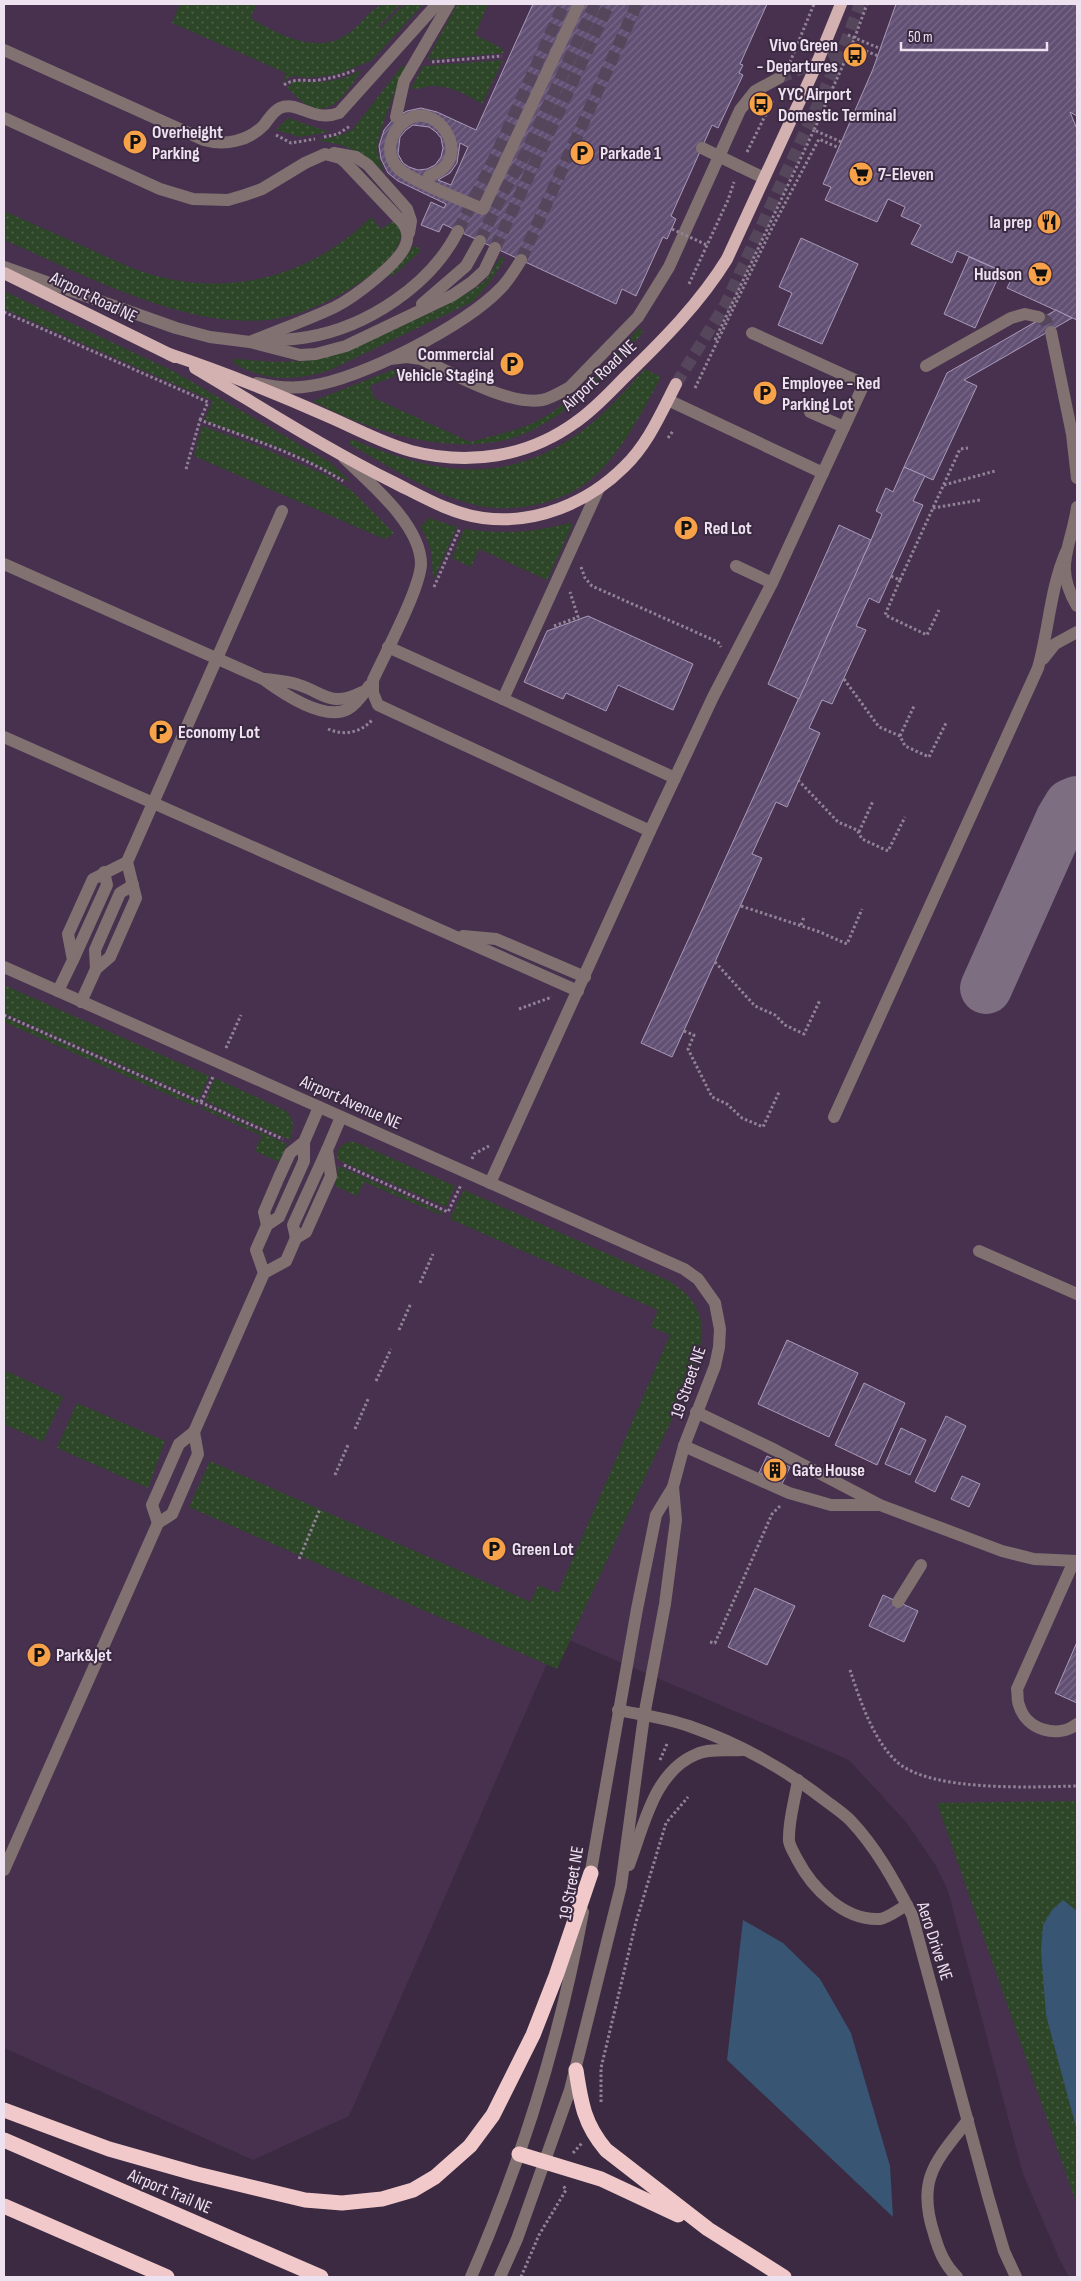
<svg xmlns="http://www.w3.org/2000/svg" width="1081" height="2281" font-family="'Sofia Sans Condensed',sans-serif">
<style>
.built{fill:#47314e}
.grass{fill:url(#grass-dots)}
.water{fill:#385574}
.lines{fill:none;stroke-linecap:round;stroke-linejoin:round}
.taxiway{stroke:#7e6e82;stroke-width:52}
.building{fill:url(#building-hatch);stroke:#a99ab9;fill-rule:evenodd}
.minor-tunnel{stroke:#56465b;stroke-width:12;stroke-dasharray:12 6;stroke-linecap:butt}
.major-tunnel{stroke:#56465b;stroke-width:12;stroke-dasharray:12 6;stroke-linecap:butt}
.path{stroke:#918396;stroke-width:3;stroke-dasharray:2.5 2.5;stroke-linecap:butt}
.minor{stroke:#827171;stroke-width:12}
.major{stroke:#d3b1b1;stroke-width:12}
.highway{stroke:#f2c9ca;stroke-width:15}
.path-bridge{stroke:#918396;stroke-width:3;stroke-dasharray:2.5 2.5;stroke-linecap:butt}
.minor-bridge{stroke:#827171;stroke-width:12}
.labels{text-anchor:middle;stroke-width:4;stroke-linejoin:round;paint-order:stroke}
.poi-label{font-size:18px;font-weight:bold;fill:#eee2f1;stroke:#3b2a41;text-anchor:start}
.street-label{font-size:18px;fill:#eee2f1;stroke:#3b2a41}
</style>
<defs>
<pattern id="grass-dots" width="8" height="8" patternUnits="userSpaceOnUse" patternTransform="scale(1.25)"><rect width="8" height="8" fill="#2d4628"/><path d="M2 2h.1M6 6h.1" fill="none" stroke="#4c6048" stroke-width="1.8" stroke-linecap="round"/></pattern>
<pattern id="building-hatch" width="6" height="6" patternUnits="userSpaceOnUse" patternTransform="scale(1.25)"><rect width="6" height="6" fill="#625074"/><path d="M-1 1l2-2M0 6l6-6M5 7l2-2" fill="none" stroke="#796988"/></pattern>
</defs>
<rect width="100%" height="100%" fill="#3b2a41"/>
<path class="built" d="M4 4H1077V2277H1069L1059 2258 1023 2174 948 1891 936 1866 906 1822 849 1760 559 1636 349 2116 253 2160 4 2048Z"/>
<g class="grass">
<path d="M180 4H257L251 16 252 19C283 37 322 57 353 30 371 14 374 1 401 4L378 27 380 28 405 4H424L371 61 338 74 309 78 293 76 287 78 282 84 286 73 172 23Z"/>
<path d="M457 4H488L475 35 500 47 505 53 427 60Z"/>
<path d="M503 60 482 104C466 94 450 85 430 86 423 87 417 91 411 88L423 66Z"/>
<path d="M402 66H406C399 80 377 135 377 149 378 157 382 164 383 171 363 152 344 143 317 141L344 134 353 129Z"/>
<path d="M363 69C350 86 335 118 309 106 301 102 294 94 287 88L294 81C320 84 340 82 363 69Z"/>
<path d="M288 118 329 132 300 137 276 130Z"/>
<path d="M4 211C34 224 64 238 94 251 116 261 138 272 161 277 238 296 315 273 371 217L381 229 395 220C397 224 401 229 401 234 401 249 384 264 373 273 344 295 303 317 266 320 180 328 82 273 4 240Z"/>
<path d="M414 246 419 248 420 252 391 277 389 275Z"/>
<path d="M501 257 505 258C495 275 486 289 472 302L330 370C297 381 264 382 234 363V359H238L274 362 306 361 377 337 438 309 471 291 485 281Z"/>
<path d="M4 291 175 372 331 463 352 483 291 452 204 420 213 401 4 309Z"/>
<path d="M639 328 643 331 640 336C615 363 591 392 561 413 546 423 528 434 510 439 445 455 371 432 313 401L392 370 407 369 408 371 370 386 374 398 470 442C491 436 513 432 533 423 575 403 608 361 639 328Z"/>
<path d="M645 369 661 377C643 410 626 445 599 472 568 504 510 516 468 503 426 491 387 465 349 444L351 439C432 473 502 488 579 433 604 416 624 391 645 369Z"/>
<path d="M202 426 258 446 328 476 352 491 394 533 385 539 375 535 194 456Z"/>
<path d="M429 518 457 527 433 581C432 558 434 548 420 527Z"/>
<path d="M569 523 573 524 547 580 479 549 471 567 452 558 464 529C501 534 533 533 569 523Z"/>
<path d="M4 985 209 1076 199 1099 4 1013Z"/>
<path d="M4 1017 197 1103 196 1107 4 1022Z"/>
<path d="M215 1078 284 1110C295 1118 294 1127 290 1140L205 1101Z"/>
<path d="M203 1106 287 1144 279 1162 255 1151 262 1136 202 1109Z"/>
<path d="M349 1142H355L455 1186 446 1207 338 1160C335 1150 340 1145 349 1142Z"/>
<path d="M338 1166 442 1212 441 1215 364 1182 357 1196 335 1186Z"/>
<path d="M464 1190 669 1281C709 1305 706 1334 693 1373L557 1669 189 1507 210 1461 531 1602 538 1585 558 1593 670 1335 651 1327 658 1310 450 1219Z"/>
<path d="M4 1370 63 1397 43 1442 4 1424Z"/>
<path d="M77 1403 165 1441 148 1488 57 1448Z"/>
<path d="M1077 1801V2205L937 1803Z"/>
</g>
<g class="water">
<path d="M1063 1900 1077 1911V2131L1046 2015 1041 1951 1043 1925 1052 1910Z"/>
<path d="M743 1920 783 1943 820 1979 851 2033 890 2166 893 2217 727 2060Z"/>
</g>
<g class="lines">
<path class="taxiway" d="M986 988 1061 820 1070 805 1077 802"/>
</g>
<g class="building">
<path d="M533 4H767L740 64 743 65 739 73 743 75 718 128 712 125 671 216 676 219 667 239 663 237 636 296 622 289 616 304 443 224 439 232 421 225 431 202 444 208 446 204 398 181 388 173 381 159 379 146 384 130 394 118 407 111 421 108 437 112 476 130ZM413 125 429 127 436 132 441 138 443 148 441 157 435 165 427 169 418 170 409 167 403 163 398 154 400 137 406 130ZM460 143 468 147 451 185 438 180 450 173 457 163Z"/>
<path d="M896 4H1077V116L1070 112 1077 129V320L1007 288 1013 276 957 251 952 263 911 244 921 225 901 216 905 207 888 199 877 222 825 200 831 187 823 184 873 69Z"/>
<path d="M801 238 858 264 822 344 778 325 792 293 779 287Z"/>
<path d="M969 257 1001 271 975 328 944 314Z"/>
<path d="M1056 310 1072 318 964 380 977 386 933 480 904 467 947 373Z"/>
<path d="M904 467 925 476 913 501 923 505 879 603 869 598 856 626 866 630 832 704 822 700 809 728 820 733 787 807 776 802 752 854 762 858 672 1057 641 1043 871 540 882 514 876 511 886 488 893 492Z"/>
<path d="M839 525 871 540 799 699 768 684Z"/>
<path d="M588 616 693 664 673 710 618 685 606 711 566 693 563 699 524 682 547 631Z"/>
<path d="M787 1340 858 1373 829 1437 758 1404Z"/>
<path d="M864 1383 905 1403 877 1465 835 1445Z"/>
<path d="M946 1416 966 1426 935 1492 915 1482Z"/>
<path d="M901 1428 926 1440 910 1475 885 1464Z"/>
<path d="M767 1456 790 1467 782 1484 759 1473Z"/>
<path d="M962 1476 980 1484 969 1507 951 1499Z"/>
<path d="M755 1588 795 1606 767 1665 728 1647Z"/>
<path d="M883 1595 918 1611 904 1642 869 1626Z"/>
<path d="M1077 1642V1703L1055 1693Z"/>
</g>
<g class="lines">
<g class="minor-tunnel">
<path d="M779 78 842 52"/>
<path d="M458 231 496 155 564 4"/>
<path d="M480 241 502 195 526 153 595 4"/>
<path d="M495 248 609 4"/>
<path d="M521 260 637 4"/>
<path d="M1039 317 1046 321 1051 332"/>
</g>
<path class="major-tunnel" d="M676 384 725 305 842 52 860 4"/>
<g class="path">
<path d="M848 35 881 49"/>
<path d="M852 45 878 56"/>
<path d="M432 62 502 56"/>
<path d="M788 67 814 4"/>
<path d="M284 85C296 77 306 82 319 80 332 78 343 75 355 70"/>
<path d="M276 135 291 143 315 139"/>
<path d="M324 137 338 134 350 126"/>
<path d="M841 142 814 130 852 45 867 4"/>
<path d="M747 152 773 100"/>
<path d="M689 284 728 200 734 182"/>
<path d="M4 312 208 402 200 420"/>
<path d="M715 340 814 130"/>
<path d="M695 388 771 230 819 139 839 148"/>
<path d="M668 438 673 431"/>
<path d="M186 469 200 420C248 438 300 454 343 481"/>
<path d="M944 485 995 471"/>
<path d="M933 508 980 500"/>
<path d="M581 567 585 578 592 586 718 642 721 647"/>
<path d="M891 576 900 580 885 615 927 635 939 610"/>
<path d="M900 580 960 449 968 448"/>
<path d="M434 587 460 528"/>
<path d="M554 626 578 617 570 592"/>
<path d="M844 679 879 727 900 736 905 746 929 757 946 723"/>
<path d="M328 729C344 736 361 733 373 719"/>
<path d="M900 736 914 706"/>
<path d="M798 780 838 822 857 830 862 839 888 851 905 817"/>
<path d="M859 832 873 801"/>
<path d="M741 906 820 932 847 944 862 909"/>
<path d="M801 925 804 917"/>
<path d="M715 962 755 1006 775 1015 785 1025 804 1034 820 1000"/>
<path d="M519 1009 552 997"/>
<path d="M4 1015 283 1139"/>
<path d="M684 1031 694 1035 688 1049 712 1097 727 1104 742 1118 763 1127 779 1092"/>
<path d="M226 1048 241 1015"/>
<path d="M201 1102 213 1077"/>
<path d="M472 1159 474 1154 489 1146"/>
<path d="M344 1165 448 1212 461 1185"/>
<path d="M420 1283 433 1254"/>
<path d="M399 1330 411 1303"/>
<path d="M376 1381 391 1349"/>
<path d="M355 1429 369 1397"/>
<path d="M335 1475 348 1445"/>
<path d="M299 1559 320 1509"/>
<path d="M710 1642 715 1643 772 1514 780 1506"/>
<path d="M850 1670C860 1700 873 1740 897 1762 931 1792 1032 1787 1077 1786"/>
<path d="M660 1760 667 1744"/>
<path d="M601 2102V2068L636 1922 666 1823 688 1797"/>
<path d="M573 2153 582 2143"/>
<path d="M521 2277 539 2235 566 2190 563 2185"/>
</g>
<g class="minor">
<path d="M4 50 204 140C225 146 249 141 264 125 269 119 273 111 280 108 298 100 313 123 339 113L437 4"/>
<path d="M396 117 404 81 449 4"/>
<path d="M4 118 160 189 193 199 228 200 245 195 262 189 305 163 325 154 340 158 346 163 403 223C407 230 409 236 406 244 400 263 353 298 335 307 308 320 278 330 250 342"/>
<path d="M334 153 356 157 368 165 407 209 411 221 409 233"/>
<path d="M739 166 764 178"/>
<path d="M429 176C479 159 434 94 403 123 390 134 385 153 397 167 408 180 465 201 483 209L579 4"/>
<path d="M4 267 176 328 210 337 250 342 300 355 316 354 346 346 453 295 472 282 484 271 495 248"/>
<path d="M422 304 466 266 480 241"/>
<path d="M1051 332 1072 434 1077 478"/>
<path d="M262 341C278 340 293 340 308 337 367 327 431 285 458 231"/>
<path d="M390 359 407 357 421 359C452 373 509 406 542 400 552 398 561 392 570 387L638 317 656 288 669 267 740 110 755 91 779 78"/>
<path d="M926 366 1011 318 1025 314 1039 317"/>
<path d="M257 383C274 387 292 389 310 386 361 379 465 326 501 288 509 280 515 270 521 260"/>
<path d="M668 400 823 473"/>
<path d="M810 412 844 427"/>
<path d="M344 458C370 483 421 525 421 564 420 589 385 654 373 680V693L378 705 650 831"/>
<path d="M1077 507C1071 549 1053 565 1077 606"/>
<path d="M4 564 263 679C282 693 325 722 348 709 357 704 363 694 369 686"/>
<path d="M736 566 772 583"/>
<path d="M388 647 503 699 599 488"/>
<path d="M1043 659 1055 644 1077 632"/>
<path d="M265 679C274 680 284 681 293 683 324 691 328 709 362 692"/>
<path d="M503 699 675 778"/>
<path d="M4 737 578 991"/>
<path d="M463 936 496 939 585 977"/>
<path d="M73 960 107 885 104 872"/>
<path d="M4 967 684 1269 698 1279 715 1303 720 1329 719 1347 715 1366 684 1446 673 1487 656 1515 637 1609 589 1882"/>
<path d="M96 969 95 950 120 893 133 885"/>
<path d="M58 991 73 960 68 934 93 879 127 862"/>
<path d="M81 1002 96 969 110 957 136 898 127 862 282 511"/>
<path d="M834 1117 1038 668C1049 629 1050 589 1066 552"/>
<path d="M490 1183 650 831 713 697 772 583 864 384 752 333"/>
<path d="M267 1225 279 1217 304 1161V1142"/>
<path d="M296 1238 293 1225 327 1150"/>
<path d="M979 1251 1077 1294"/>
<path d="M264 1273 256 1250 267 1225 264 1212 279 1177 290 1153 304 1142 319 1107"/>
<path d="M696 1412 775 1450 880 1505 1002 1551 1034 1559 1077 1561"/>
<path d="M684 1446 789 1493 831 1505H877"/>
<path d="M158 1523 152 1505 179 1444 194 1432 264 1273 286 1261 296 1238 306 1232 331 1176 327 1150 341 1117"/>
<path d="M1074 1561 1017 1689C1018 1694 1017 1701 1019 1705 1026 1730 1058 1739 1077 1724"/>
<path d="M898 1602 921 1565"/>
<path d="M618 1710C642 1715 666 1718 689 1726 738 1743 785 1769 826 1801 834 1807 843 1813 850 1820 876 1847 895 1882 912 1915L988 2196 1004 2251 1016 2277"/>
<path d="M798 1780C795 1800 788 1821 789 1841 790 1847 794 1853 797 1859 812 1888 844 1921 880 1919 888 1918 899 1909 907 1905"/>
<path d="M629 1865C644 1826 654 1771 697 1754 710 1748 728 1751 742 1750"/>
<path d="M4 1870 158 1523 172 1514 198 1454 194 1432"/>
<path d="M471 2277C522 2160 560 2037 583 1912"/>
<path d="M500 2277 517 2239 570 2090 621 1886 644 1716 665 1604 676 1520 673 1487"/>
<path d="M957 2277C944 2264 939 2251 934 2234 916 2179 936 2161 968 2120"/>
</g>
<g class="major">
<path d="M4 273 175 357"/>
<path d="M169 354C223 372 275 393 327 416 355 428 382 443 411 451 469 466 528 457 576 422 595 409 610 392 626 376 663 340 700 303 727 259L815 68 841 4"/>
<path d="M195 368C261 407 326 449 395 483 423 497 452 514 483 518 535 525 588 503 624 467 648 444 661 413 676 384"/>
</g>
<g class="highway">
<path d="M576 2070C581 2103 584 2124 606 2150L708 2229 784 2277"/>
<path d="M4 2110 109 2149 197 2174 305 2200 342 2203 382 2199 413 2190 435 2177 470 2146 493 2115 533 2035 556 1976 591 1873"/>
<path d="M4 2140 321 2277"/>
<path d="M519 2154 601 2179 678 2215"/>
<path d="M4 2206 167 2277"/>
</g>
<path class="path-bridge" d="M672 229 707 245"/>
<path class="minor-bridge" d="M702 148 739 166"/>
</g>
<defs>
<symbol id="bus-disc" viewBox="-11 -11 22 22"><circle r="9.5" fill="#f7a148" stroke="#3b2a41"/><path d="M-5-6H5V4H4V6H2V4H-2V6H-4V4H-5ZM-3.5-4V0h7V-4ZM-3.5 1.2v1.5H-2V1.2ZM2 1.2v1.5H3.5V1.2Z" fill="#111"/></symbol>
<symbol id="parking-disc" viewBox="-11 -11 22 22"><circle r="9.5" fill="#f7a148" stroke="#3b2a41"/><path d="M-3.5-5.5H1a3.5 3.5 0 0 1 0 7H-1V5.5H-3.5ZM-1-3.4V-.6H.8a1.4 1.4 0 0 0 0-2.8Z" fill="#111"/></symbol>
<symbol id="supermarket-disc" viewBox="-11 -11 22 22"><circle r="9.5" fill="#f7a148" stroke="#3b2a41"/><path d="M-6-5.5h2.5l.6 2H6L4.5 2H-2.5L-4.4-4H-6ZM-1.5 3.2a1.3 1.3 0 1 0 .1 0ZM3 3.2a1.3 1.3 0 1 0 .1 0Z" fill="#111"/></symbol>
<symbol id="restaurant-disc" viewBox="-11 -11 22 22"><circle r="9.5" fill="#f7a148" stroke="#3b2a41"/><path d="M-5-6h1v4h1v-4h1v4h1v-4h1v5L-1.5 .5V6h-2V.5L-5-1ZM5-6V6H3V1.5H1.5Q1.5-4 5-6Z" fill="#111"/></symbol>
<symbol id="building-disc" viewBox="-11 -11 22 22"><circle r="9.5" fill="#f7a148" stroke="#3b2a41"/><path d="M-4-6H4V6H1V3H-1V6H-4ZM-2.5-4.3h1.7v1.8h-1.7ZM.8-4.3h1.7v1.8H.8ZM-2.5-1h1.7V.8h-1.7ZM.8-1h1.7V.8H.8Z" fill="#111"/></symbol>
</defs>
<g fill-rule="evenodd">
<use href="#bus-disc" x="841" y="41" width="28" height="28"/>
<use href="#bus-disc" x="747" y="90" width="28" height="28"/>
<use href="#parking-disc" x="121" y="128" width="28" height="28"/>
<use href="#parking-disc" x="568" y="139" width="28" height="28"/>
<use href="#supermarket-disc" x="847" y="160" width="28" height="28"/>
<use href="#restaurant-disc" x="1035" y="208" width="28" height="28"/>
<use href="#supermarket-disc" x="1026" y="260" width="28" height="28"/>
<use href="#parking-disc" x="498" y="350" width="28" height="28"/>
<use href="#parking-disc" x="751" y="379" width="28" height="28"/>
<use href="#parking-disc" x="672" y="514" width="28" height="28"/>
<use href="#parking-disc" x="147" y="718" width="28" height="28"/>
<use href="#building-disc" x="761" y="1456" width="28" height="28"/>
<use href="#parking-disc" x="480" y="1535" width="28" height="28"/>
<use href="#parking-disc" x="25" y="1641" width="28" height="28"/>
</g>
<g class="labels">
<g class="poi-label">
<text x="838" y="51" text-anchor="end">Vivo Green<tspan x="838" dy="21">- Departures</tspan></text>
<text x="778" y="100">YYC Airport<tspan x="778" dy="21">Domestic Terminal</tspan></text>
<text x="152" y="138">Overheight<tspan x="152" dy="21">Parking</tspan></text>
<text x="600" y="159">Parkade 1</text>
<text x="878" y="180">7-Eleven</text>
<text x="1032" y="228" text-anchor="end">la prep</text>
<text x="1022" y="280" text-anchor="end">Hudson</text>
<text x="494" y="360" text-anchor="end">Commercial<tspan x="494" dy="21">Vehicle Staging</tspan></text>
<text x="782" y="389">Employee - Red<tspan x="782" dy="21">Parking Lot</tspan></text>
<text x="704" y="534">Red Lot</text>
<text x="178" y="738">Economy Lot</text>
<text x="792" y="1476">Gate House</text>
<text x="512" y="1555">Green Lot</text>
<text x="56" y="1661">Park&amp;Jet</text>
</g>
<g class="street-label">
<text transform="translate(94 297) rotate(26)" y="6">Airport Road NE</text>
<text transform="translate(599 375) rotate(-43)" y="6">Airport Road NE</text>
<text transform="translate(351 1102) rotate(24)" y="6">Airport Avenue NE</text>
<text transform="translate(688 1382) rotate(-71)" y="6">19 Street NE</text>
<text transform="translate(571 1883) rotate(-80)" y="6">19 Street NE</text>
<text transform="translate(935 1941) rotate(72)" y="6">Aero Drive NE</text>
<text transform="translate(170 2191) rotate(23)" y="6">Airport Trail NE</text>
</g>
</g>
<rect width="1081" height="2281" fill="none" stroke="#eee2f1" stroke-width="10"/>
<path d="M901 42v8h146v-8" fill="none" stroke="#eee2f1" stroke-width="2.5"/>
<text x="908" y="42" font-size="15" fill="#eee2f1" stroke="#3b2a41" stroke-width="4" paint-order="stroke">50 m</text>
</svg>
